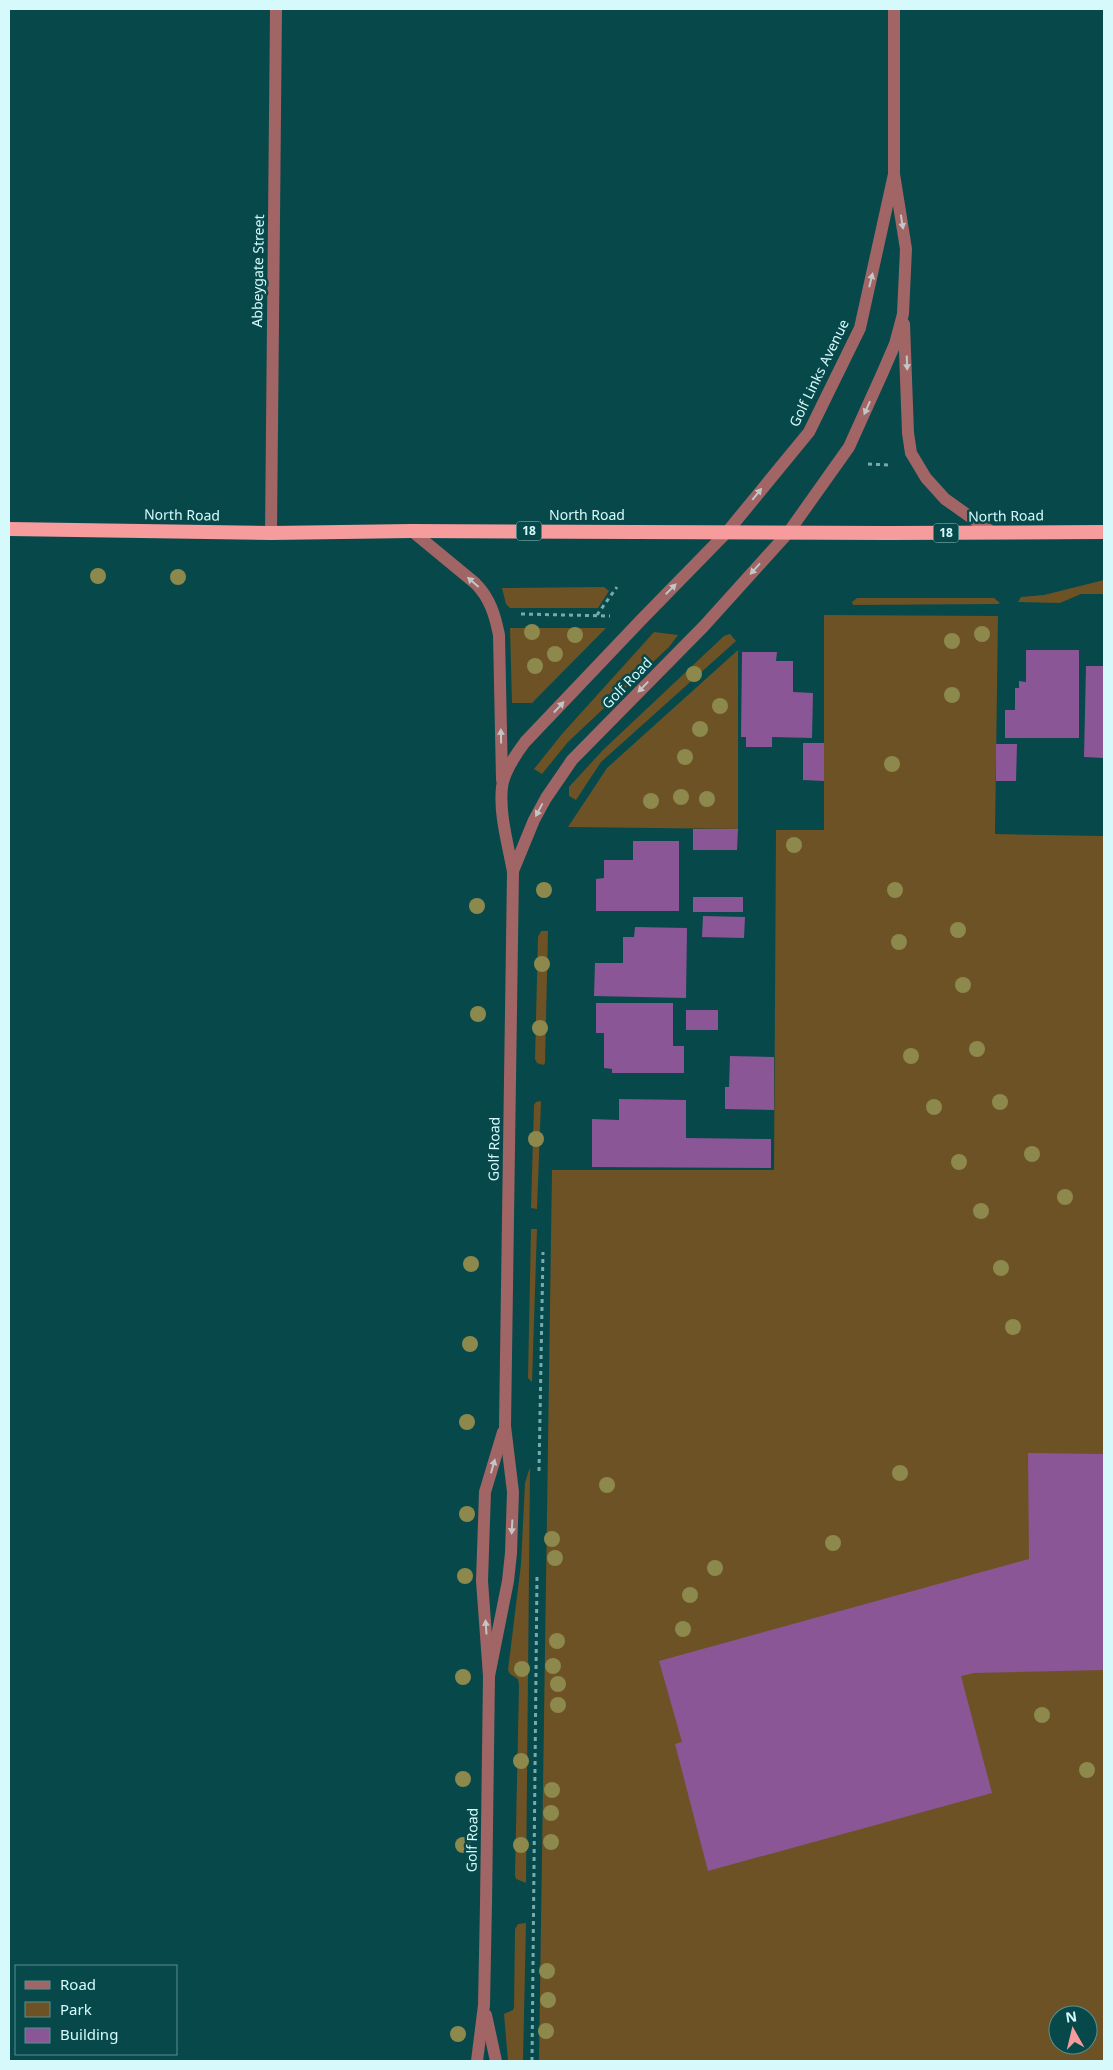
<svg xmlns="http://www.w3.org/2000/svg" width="1113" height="2070" font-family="'Noto Sans',sans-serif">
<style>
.green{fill:#6c5225;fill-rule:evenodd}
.building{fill:#8a5696}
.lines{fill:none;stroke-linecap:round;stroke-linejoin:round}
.path{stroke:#78a9ab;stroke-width:3;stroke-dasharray:4 4;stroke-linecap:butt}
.minor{stroke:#a06564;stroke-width:12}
.tertiary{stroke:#a06564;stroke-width:12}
.trunk{stroke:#f69c9d;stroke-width:14}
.tree{fill:#8d894d}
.oneway{fill:#c3c6c6}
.labels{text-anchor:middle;stroke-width:5;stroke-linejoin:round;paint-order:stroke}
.shield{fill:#07484b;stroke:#98c5c6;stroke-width:1}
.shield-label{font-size:12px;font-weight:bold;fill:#d6fafb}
.street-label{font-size:14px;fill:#d6fafb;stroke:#07484b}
</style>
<rect width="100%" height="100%" fill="#07484b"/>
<g class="green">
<path d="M1104 580V594H1081L1060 603 1018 602 1021 597 1044 595Z"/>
<path d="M604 587 609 591 598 608H510L506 604 502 588Z"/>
<path d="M857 598H994L1000 603 998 604 853 605 852 602Z"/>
<path d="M824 615 998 616 995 834 1104 836V2061H539L552 1170H774L776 830H824ZM1058 2015H1088V2045H1058Z"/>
<path d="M510 628H606L532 703H512Z"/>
<path d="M654 632 678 635 669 647 568 742 542 774 534 769 562 734Z"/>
<path d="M730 634 736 641 601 762 576 800 569 796V787L603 750 724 636Z"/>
<path d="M738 650V829L568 827 607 768Z"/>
<path d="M541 931H548L545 1063 543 1065 537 1063 535 1059 538 937Z"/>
<path d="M540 1101 541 1102 537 1209 531 1208 534 1105 536 1102Z"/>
<path d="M531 1229H537L532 1382 528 1378Z"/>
<path d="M531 1469 530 1471 526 1883 516 1879 515 1875 519 1685 518 1679 510 1674 508 1670 521 1564 525 1483 529 1470Z"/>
<path d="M526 1923 523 2061H508L504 2014 513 2010 514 2007 515 1929 518 1924Z"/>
</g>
<g class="building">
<path d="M1026 650H1079V738H1005V710H1015V688H1019V681L1026 682Z"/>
<path d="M742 652H777L776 661H793V692L813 693 812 738 772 737V747H746V737H741Z"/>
<path d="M1086 666H1104V758L1084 757Z"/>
<path d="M803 743H824V781L803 780Z"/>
<path d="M996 744H1017L1016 781H996Z"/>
<path d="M693 829H738L737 850H693Z"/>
<path d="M633 841H679V911H596V879L604 878V860H633Z"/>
<rect x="693" y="897" width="50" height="15"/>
<path d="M703 916 745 917 744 938 702 937Z"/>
<path d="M635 927 687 928 686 998 594 996 595 963H623V937H634Z"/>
<path d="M596 1003H673V1046H684V1073H612V1069L604 1068V1033H596Z"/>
<rect x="686" y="1010" width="32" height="20"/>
<path d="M730 1056 774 1057V1110L725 1109V1087H729Z"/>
<path d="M619 1099 686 1100V1138L771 1139V1168L592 1167V1119L619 1120Z"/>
<path d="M1028 1453 1104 1454V1670L974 1673 961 1676 992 1793 708 1871 675 1744 682 1742 659 1661 1029 1559Z"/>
</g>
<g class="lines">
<g class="path">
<path d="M868 464 889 465"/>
<path d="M521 614 610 616"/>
<path d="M597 615 617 587"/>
<path d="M539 1471 543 1252"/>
<path d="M532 2061 537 1575"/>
</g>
<path class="minor" d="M271 533 276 9"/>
<g class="tertiary">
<path d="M904 324 908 433 911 453 926 478 945 499 993 533"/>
<path d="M412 531 475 583C490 598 495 615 499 635L502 780"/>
<path d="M513 871 534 820 546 798 572 760 704 626 788 533 849 447 882 374 895 344 903 314 906 249 894 174V9"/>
<path d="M489 1676 508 1581 511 1553 513 1492 505 1426 513 872C508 844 499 814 502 787 504 771 516 754 525 742L642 619 727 532 809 432 860 328 894 174"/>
<path d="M486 2015 496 2061"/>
<path d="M477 2061 484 2005 486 1903 489 1676 482 1581 485 1492 503 1432"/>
</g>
<path class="trunk" d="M9 529 271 533 412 531 888 533 1104 532"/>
</g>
<g class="tree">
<circle cx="98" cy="576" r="8"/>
<circle cx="178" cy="577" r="8"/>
<circle cx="532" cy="632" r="8"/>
<circle cx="982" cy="634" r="8"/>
<circle cx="575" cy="635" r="8"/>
<circle cx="952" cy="641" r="8"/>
<circle cx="555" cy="654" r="8"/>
<circle cx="535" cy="666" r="8"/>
<circle cx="694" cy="674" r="8"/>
<circle cx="952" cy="695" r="8"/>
<circle cx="720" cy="706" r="8"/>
<circle cx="700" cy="729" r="8"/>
<circle cx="685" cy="757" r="8"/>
<circle cx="892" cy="764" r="8"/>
<circle cx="681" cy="797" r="8"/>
<circle cx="707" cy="799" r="8"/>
<circle cx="651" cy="801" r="8"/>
<circle cx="794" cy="845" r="8"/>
<circle cx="544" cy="890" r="8"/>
<circle cx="895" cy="890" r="8"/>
<circle cx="477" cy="906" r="8"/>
<circle cx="958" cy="930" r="8"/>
<circle cx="899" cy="942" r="8"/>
<circle cx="542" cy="964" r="8"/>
<circle cx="963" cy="985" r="8"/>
<circle cx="478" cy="1014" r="8"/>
<circle cx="540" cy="1028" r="8"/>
<circle cx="977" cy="1049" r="8"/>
<circle cx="911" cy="1056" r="8"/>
<circle cx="1000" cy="1102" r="8"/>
<circle cx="934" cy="1107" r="8"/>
<circle cx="536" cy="1139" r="8"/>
<circle cx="1032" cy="1154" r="8"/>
<circle cx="959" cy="1162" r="8"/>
<circle cx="1065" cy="1197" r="8"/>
<circle cx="981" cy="1211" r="8"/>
<circle cx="471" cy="1264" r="8"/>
<circle cx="1001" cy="1268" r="8"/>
<circle cx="1013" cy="1327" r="8"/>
<circle cx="470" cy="1344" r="8"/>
<circle cx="467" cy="1422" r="8"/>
<circle cx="900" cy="1473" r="8"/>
<circle cx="607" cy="1485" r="8"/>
<circle cx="467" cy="1514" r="8"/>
<circle cx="552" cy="1539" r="8"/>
<circle cx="833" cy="1543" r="8"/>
<circle cx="555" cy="1558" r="8"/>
<circle cx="715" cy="1568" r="8"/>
<circle cx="465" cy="1576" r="8"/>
<circle cx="690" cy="1595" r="8"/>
<circle cx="683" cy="1629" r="8"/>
<circle cx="557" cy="1641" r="8"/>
<circle cx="553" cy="1666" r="8"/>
<circle cx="522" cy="1669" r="8"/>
<circle cx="463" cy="1677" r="8"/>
<circle cx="558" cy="1684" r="8"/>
<circle cx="558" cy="1705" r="8"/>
<circle cx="1042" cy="1715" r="8"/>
<circle cx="521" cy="1761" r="8"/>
<circle cx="1087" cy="1770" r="8"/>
<circle cx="463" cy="1779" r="8"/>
<circle cx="552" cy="1790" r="8"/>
<circle cx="551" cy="1813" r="8"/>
<circle cx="551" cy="1842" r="8"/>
<circle cx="463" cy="1845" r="8"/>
<circle cx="521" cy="1845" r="8"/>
<circle cx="547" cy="1971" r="8"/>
<circle cx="548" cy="2000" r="8"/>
<circle cx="546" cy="2031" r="8"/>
<circle cx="458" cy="2034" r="8"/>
</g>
<defs><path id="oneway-solid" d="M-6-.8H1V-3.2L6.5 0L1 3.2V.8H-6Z" transform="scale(1.25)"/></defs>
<g class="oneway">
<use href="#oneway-solid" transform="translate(902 222) rotate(81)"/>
<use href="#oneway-solid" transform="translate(871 280) rotate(-76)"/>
<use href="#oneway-solid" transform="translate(907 363) rotate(88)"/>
<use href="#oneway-solid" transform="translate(867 408) rotate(114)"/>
<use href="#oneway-solid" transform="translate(757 494) rotate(-51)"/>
<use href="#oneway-solid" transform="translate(755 569) rotate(132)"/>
<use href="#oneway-solid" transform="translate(473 582) rotate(-139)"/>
<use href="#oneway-solid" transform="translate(671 589) rotate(-45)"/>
<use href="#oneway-solid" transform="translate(643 687) rotate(134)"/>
<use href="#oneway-solid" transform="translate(559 707) rotate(-47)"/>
<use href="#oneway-solid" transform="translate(501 736) rotate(-91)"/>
<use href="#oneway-solid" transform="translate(539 810) rotate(118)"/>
<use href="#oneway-solid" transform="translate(493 1466) rotate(-74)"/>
<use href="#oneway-solid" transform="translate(512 1527) rotate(93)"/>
<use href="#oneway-solid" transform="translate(486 1627) rotate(-94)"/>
</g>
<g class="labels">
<g class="shield">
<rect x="516.5" y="521.5" width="25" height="19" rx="4"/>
<rect x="933.5" y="523.5" width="25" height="19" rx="4"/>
</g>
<g class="shield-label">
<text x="529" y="535">18</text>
<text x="946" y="537">18</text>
</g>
<g class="street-label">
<text transform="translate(258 271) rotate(-89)" y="5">Abbeygate Street</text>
<text transform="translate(819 373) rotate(-64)" y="5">Golf Links Avenue</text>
<text transform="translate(182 515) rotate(1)" y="5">North Road</text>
<text x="587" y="520">North Road</text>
<text transform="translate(1006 516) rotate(-1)" y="5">North Road</text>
<text transform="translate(627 683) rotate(-46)" y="5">Golf Road</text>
<text transform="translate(494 1149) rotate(-89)" y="5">Golf Road</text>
<text transform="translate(472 1840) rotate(-89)" y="5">Golf Road</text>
</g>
</g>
<rect width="1113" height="2070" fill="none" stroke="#d6fafb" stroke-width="20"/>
<rect x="15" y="1965" width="162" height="90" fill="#07484b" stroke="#5a8f91"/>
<rect x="25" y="1981" width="25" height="8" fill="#a06564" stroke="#5a8f91"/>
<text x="60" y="1990" font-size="15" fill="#d6fafb">Road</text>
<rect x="25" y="2002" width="25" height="15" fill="#6c5225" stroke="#5a8f91"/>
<text x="60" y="2015" font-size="15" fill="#d6fafb">Park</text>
<rect x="25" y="2028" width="25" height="15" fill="#8a5696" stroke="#5a8f91"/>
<text x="60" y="2040" font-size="15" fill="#d6fafb">Building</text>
<g transform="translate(1073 2030) rotate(352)"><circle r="24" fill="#07484b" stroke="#5a8f91"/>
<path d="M0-4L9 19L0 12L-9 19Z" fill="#f59b9b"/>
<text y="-8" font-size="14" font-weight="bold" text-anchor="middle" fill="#d6fafb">N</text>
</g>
</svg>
